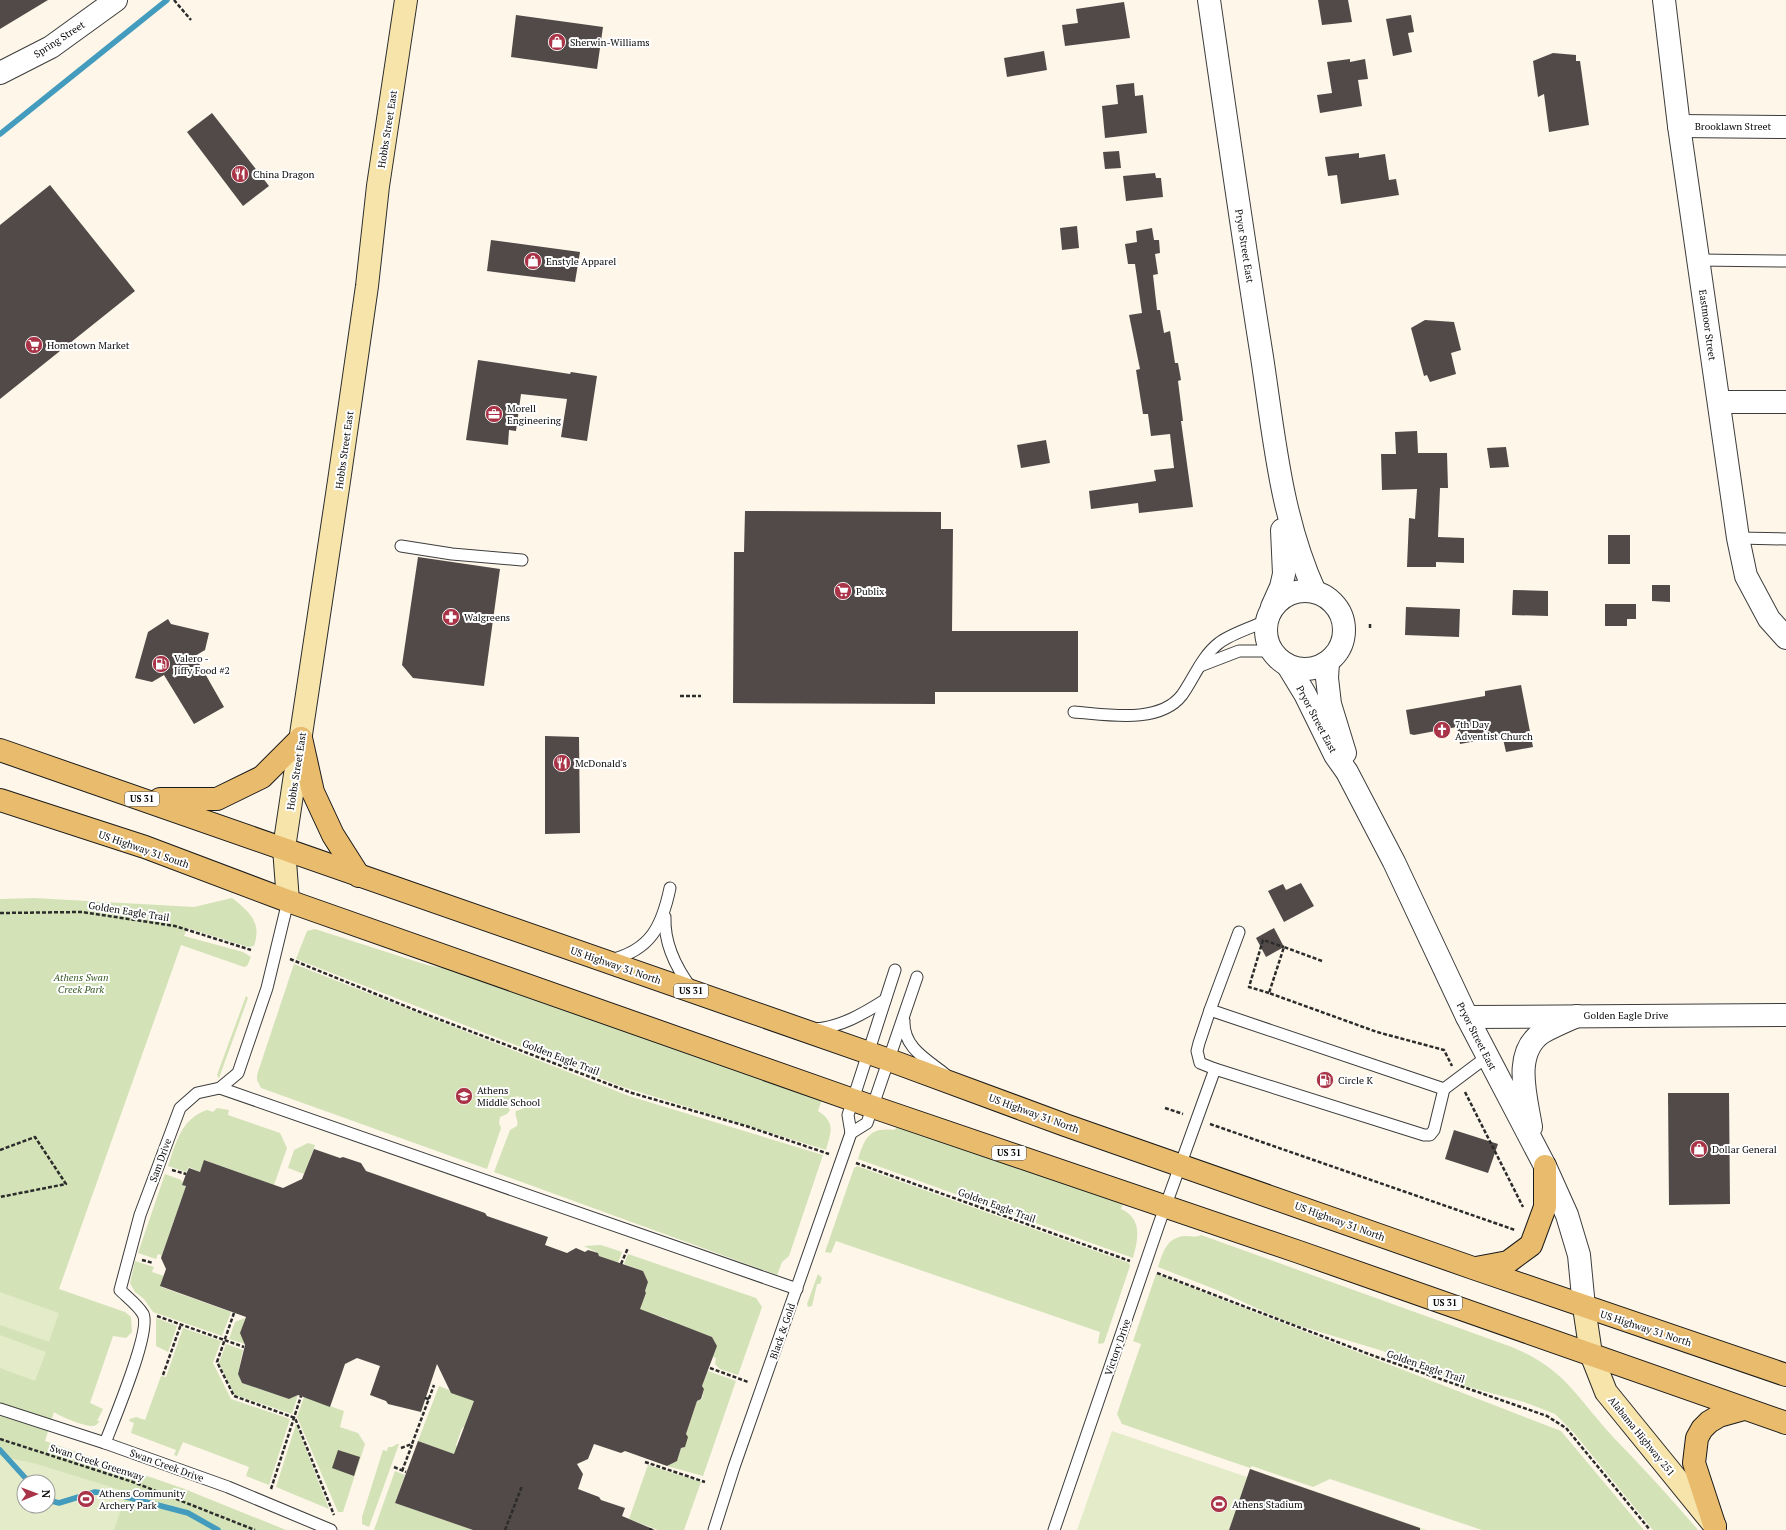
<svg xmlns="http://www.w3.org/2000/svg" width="1786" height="1530" font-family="'PT Serif',serif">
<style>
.green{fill:#d3e2b7;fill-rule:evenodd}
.pitch{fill:#e3ebc8;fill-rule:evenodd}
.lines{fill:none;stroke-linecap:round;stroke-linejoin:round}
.stream{stroke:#439bbd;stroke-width:5.5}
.building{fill:#514a48}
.service-casing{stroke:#3d3d3d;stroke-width:13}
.minor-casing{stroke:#3d3d3d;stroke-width:24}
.tertiary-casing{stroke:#3d3d3d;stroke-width:24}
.secondary-casing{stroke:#2c2c2c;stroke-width:24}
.primary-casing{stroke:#1b1b1b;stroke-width:24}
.path{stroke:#2c2c2c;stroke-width:2.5;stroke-dasharray:4 2;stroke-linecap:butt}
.service{stroke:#fff;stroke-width:11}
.minor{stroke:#fff;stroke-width:22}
.tertiary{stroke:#fff;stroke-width:22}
.secondary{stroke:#f6e4ab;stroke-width:22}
.primary{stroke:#e9bb6d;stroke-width:22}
.labels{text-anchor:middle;stroke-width:4;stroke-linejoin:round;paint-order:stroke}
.shield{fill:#fff;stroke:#545454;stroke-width:1}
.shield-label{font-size:9px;font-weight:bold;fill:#0a0a0a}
.street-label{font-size:10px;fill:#0a0a0a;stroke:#fff}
.poi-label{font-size:10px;fill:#0a0a0a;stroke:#fff;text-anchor:start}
.park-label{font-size:10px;font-style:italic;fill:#355923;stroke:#fff}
</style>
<rect width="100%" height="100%" fill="#fdf6e9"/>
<g class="green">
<path d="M34 898 194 907 232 898C250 912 262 923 254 946L248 947 187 928 184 936 243 952 251 957 247 966 244 967 181 945 59 1289 125 1312 131 1317 132 1332 126 1338 113 1336 90 1403 103 1409 97 1421H100C97 1424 96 1426 92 1426 84 1426 61 1417 54 1412L45 1441 182 1488 286 1530H0V899ZM24 1482H48V1506H24Z"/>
<path d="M315 929 427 965 463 972 823 1096 818 1111C836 1123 831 1131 826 1150L620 1086 296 959 307 931Z"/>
<path d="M294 964 629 1096 823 1155 789 1256 782 1262 777 1275 494 1172 510 1130 517 1126C519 1120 514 1116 516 1111L522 1109 524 1105 518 1096 509 1100 507 1106 510 1110 507 1114 500 1117 499 1123 501 1128 487 1169 261 1088 257 1080V1075Z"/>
<path d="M246 996 248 998 219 1078 217 1075Z"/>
<path d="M217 1108 229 1110 228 1115 280 1133 287 1148 274 1185 205 1160 200 1172 189 1167 186 1172 168 1166C176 1143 181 1119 207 1110L213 1112Z"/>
<path d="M900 1125 1123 1203 1121 1209C1143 1219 1138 1239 1133 1258L858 1159C865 1138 869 1127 894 1130Z"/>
<path d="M308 1143 315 1145 304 1174 288 1168 294 1150Z"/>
<path d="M857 1166 1129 1263 1130 1266 1104 1343 1099 1344 1098 1342 1100 1332 836 1241 831 1253 825 1252 854 1168Z"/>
<path d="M165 1174 181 1180 186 1186 161 1258V1255L158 1254 156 1259 138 1253Z"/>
<path d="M1201 1235 1509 1346C1565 1368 1576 1397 1614 1438 1643 1468 1671 1498 1698 1530H1653L1574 1433 1555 1414 1524 1402 1465 1386 1428 1372 1383 1351 1287 1322 1217 1290 1158 1267C1163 1252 1167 1237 1185 1236 1191 1236 1196 1238 1201 1235Z"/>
<path d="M601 1245 622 1252 618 1263 599 1256 598 1253 584 1246Z"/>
<path d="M628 1254 756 1298 762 1307 738 1375 720 1369 715 1364 716 1358 713 1357 717 1346 712 1337 670 1322 668 1319 659 1316 656 1317 638 1311 640 1304 642 1303 646 1294 645 1291 648 1282 643 1271 624 1264Z"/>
<path d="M135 1261 154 1267 152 1272 164 1276 161 1287 231 1312 222 1336 153 1312 144 1299 135 1292 130 1283Z"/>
<path d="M818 1274 822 1278 820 1284H817L812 1306 808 1307 807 1304Z"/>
<path d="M1156 1274 1561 1431 1644 1530H1482L1330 1479 1313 1487 1252 1466 1250 1468 1122 1424 1117 1414 1141 1344 1133 1341Z"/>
<path d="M156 1318 177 1326 168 1352 156 1346Z"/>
<path d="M245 1318 241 1333 245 1344 229 1339 235 1322Z"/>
<path d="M183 1328 221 1341 213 1363 231 1399 290 1419 269 1485 246 1476 249 1467 183 1442 177 1456 174 1455 176 1450 131 1433 134 1423 129 1421 130 1419 136 1417 145 1420 161 1376 166 1377Z"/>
<path d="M226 1344 243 1350 238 1374 242 1383 289 1399 298 1395 292 1414 235 1395 219 1363Z"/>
<path d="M708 1371 736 1381 703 1476 667 1466 677 1461 681 1448 685 1447 686 1434 697 1401 702 1399 704 1389 702 1386Z"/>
<path d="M439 1386 449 1390 451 1393 475 1399 466 1426 462 1428 456 1445 458 1449 456 1455 418 1441Z"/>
<path d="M304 1397 344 1411 340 1427 358 1433 365 1444 343 1512H338L297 1417Z"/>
<path d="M296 1424 329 1509 276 1487Z"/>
<path d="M397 1444H399L369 1527 362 1524V1517L383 1450 387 1451 388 1447H392Z"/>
<path d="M648 1465 701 1482 684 1530H658L629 1519Z"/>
<path d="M395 1471 405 1475 395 1503 473 1530H374Z"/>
</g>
<g class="pitch">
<path d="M0 1292 59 1313 49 1342 0 1325Z"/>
<path d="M0 1335 46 1352 35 1381 0 1368Z"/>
<path d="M1112 1431 1247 1477 1251 1469 1427 1530H1077Z"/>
<path d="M0 1456 37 1464 127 1492 114 1530H0ZM24 1482H48V1506H24Z"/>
</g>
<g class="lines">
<g class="stream">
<path d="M0 134 167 0"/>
<path d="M0 1450 29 1482"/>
<path d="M48 1500 59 1503 95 1492 119 1495 188 1513 218 1530"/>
</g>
</g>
<g class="building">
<path d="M0 0H48L0 29Z"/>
<path d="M1318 0H1348L1352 22 1322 25Z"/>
<path d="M1124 2 1130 38 1065 46 1062 25 1078 23 1076 9Z"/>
<path d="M516 15 603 27 597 69 511 57Z"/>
<path d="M1411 15 1414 32 1408 33 1412 52 1393 56 1386 19Z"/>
<path d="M1044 51 1047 70 1007 77 1004 58Z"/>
<path d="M1553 53 1576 55V61H1580L1589 125 1549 132 1544 94 1538 97 1533 61Z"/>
<path d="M1350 59V62L1365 59 1368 79 1358 80 1362 106 1320 113 1317 95 1332 93 1327 62Z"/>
<path d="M1134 83 1135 96 1143 95 1147 133 1105 138 1102 106 1118 104 1116 85Z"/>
<path d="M212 113 269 186 243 206 187 132Z"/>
<path d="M1119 151 1121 168 1105 169 1103 152Z"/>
<path d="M1359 153V158L1385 154 1389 180 1396 179 1399 195 1341 204 1337 175 1328 176 1325 157Z"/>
<path d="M1155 173 1156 178H1161L1163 197 1126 201 1123 176Z"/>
<path d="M50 185 135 291 0 399V225Z"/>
<path d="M1077 226 1079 248 1062 250 1060 228Z"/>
<path d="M1152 228 1154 240H1159L1160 253 1155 254 1158 274 1153 275 1157 310H1160L1164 333 1170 331 1175 363H1178L1181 380 1178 381 1183 421H1181L1193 507 1139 513 1138 503 1091 509 1089 491 1156 481 1154 470 1174 468 1170 434 1151 436 1148 414H1143L1136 370 1140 369 1129 315 1142 313 1135 264H1128L1125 244 1137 242 1136 231Z"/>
<path d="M491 240 580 252 575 282 487 271Z"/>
<path d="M1425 320 1454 322 1461 350 1451 353 1456 374 1430 382 1427 375 1424 376 1411 328Z"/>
<path d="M478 360 570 374 571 372 597 376 587 441 561 437 567 399 521 394 516 431 509 430 508 445 466 440Z"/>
<path d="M1417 431 1418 453H1447L1448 488H1440L1438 537 1464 538V563L1436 562V567H1407L1409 518 1415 519 1417 489 1382 490 1381 454H1396L1395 432Z"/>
<path d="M1046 440 1050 463 1021 468 1017 445Z"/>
<path d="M1506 447 1509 467 1490 468 1487 448Z"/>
<path d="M745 511 941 512V529H953L952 631H1078V692H935V704L733 703 734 552H744Z"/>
<rect x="1608" y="535" width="22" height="29"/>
<path d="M418 557 500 569 484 686 413 678 402 665Z"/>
<path d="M1652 585H1670V602L1652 601Z"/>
<path d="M1513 590 1548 591V616L1512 615Z"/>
<path d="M1605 604H1636V619H1627V626H1605Z"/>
<path d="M1406 607 1460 609 1459 637 1405 635Z"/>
<path d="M168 619 171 624 209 633 205 650 195 656 224 707 194 724 164 675 152 682 135 678 148 632Z"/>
<path d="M1521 685 1533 747 1506 752 1503 739 1499 740 1498 737 1460 744 1457 727 1414 735 1410 734 1406 710 1485 696V691Z"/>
<path d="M545 736 579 737 580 833 545 834Z"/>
<path d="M1301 883 1314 906 1284 922 1268 891 1283 884 1286 890Z"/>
<path d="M1274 928 1284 947 1266 957 1256 938Z"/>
<path d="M1668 1093H1729L1730 1204 1669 1205Z"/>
<path d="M1454 1130 1498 1144 1488 1173 1445 1159Z"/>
<path d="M314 1149 340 1158 343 1157 361 1163 366 1171 485 1213 487 1216 548 1237 545 1245 567 1253 576 1248 585 1252 588 1250 598 1253 599 1256 643 1271 648 1282 645 1291 646 1293 640 1309 712 1337 717 1346 702 1386 704 1389 701 1399 697 1401 686 1434 688 1437 685 1447 681 1448 677 1461 667 1466 625 1451 621 1453 594 1444 588 1459 577 1464 583 1474 578 1489 599 1497 601 1500 625 1508 622 1516 655 1530H473L395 1503 418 1441 454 1454 474 1401 451 1393 437 1364 421 1412 388 1404 386 1401 370 1395 380 1366 357 1358 345 1364 330 1407 298 1395 289 1399 242 1383 238 1374 245 1345 240 1333 246 1317 160 1286 166 1269 161 1258 186 1186 182 1185 186 1174 189 1168 200 1172 204 1160 283 1188 302 1179Z"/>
<path d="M338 1450 360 1457 354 1476 332 1468Z"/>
<path d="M1250 1469 1420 1528V1530H1229Z"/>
</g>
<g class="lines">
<defs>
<g id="service">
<path d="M1698 260 1786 261"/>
<path d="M1738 538 1786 539"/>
<path d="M401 546 452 554 522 560"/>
<path d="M1200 666 1239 651H1271"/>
<path d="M1074 712C1105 714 1159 725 1182 695 1194 678 1202 656 1219 643 1230 634 1253 627 1266 621"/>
<path d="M665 917C664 944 676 968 692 989"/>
<path d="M610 960C651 950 662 926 670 888"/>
<path d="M1210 1010 1239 932"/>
<path d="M904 1021C903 1047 926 1059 945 1074"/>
<path d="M815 1029C841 1027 863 1014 885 1000"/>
<path d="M1215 1069 1200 1063 1197 1051 1199 1043 1210 1010 1444 1089"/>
<path d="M220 1088 797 1289"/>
<path d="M851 1133 867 1123 917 977"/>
<path d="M0 1409 105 1443 228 1487 331 1530"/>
<path d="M105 1443C113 1422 152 1330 143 1314 138 1305 127 1297 120 1290L140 1215 180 1108 197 1093 220 1088 238 1073 267 988 288 901"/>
<path d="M714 1530 734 1467 851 1133 848 1115 895 970"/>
<path d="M1054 1530 1159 1224 1215 1069 1424 1135H1430L1434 1130 1444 1089 1488 1056"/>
</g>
<g id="minor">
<path d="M1664 0 1679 126 1738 538 1746 576 1769 619 1786 638"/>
<path d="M0 73 51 47 116 0"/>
<path d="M1679 126 1786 127"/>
<path d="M1719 402H1786"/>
<path d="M1467 1017 1786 1015"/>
</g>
<g id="tertiary">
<path d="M1209 0C1226 119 1243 238 1262 357 1274 436 1281 518 1315 592"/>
<circle cx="1305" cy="630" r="39"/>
<path d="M1272 607 1281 587 1284 574 1282 530"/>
<path d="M1328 662 1327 678 1330 704 1345 753"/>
<path d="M1288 666 1305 694 1335 755 1347 772 1394 862 1467 1017 1545 1166 1567 1215 1579 1255 1584 1307"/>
<path d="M1531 1127C1526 1096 1512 1052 1543 1032 1554 1026 1566 1021 1577 1016"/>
</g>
<g id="secondary">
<path d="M288 901 284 848 339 481 367 286 378 186 406 0"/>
<path d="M1584 1307 1591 1354 1606 1392 1715 1526"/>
</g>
<g id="primary">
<path d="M301 738 313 792 333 835 359 876"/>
<path d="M0 750 889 1060 1065 1125 1473 1268 1786 1375"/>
<path d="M160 799H217L262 777 301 738"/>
<path d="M0 800 145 847 288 901 873 1107 1299 1252 1786 1423"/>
<path d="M1476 1268 1508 1262 1531 1245 1545 1207V1166"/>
<path d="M1715 1527 1694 1463 1697 1438 1702 1429 1709 1422 1719 1416 1744 1409"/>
</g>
</defs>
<use href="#service" class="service-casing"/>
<use href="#minor" class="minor-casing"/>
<use href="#tertiary" class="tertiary-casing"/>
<use href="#secondary" class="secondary-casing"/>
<use href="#primary" class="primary-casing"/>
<g class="path">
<path d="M174 0 191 20"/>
<path d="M1370 624V629"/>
<path d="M680 696H701"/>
<path d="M0 913 82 912 175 926 251 950"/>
<path d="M290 959 420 1012 632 1093 746 1126 829 1154"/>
<path d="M1322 961 1284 947 1269 993 1377 1032 1444 1050 1452 1066"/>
<path d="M1269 993 1249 987 1263 940 1284 947"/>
<path d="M1465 1092 1523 1207"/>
<path d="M1165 1108 1183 1114"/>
<path d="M1210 1124 1515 1230"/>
<path d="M0 1150 35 1137 66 1184 0 1197"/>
<path d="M856 1163 1130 1261"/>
<path d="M172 1170 186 1174"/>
<path d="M142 1260 153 1263"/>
<path d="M621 1264 628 1248"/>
<path d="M1157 1273 1374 1356 1547 1416 1566 1428 1650 1530"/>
<path d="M234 1313 217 1362 234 1396 295 1418 334 1515"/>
<path d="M157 1316 244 1347"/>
<path d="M710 1368 748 1382"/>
<path d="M163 1375 181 1324"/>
<path d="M425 1398 429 1399"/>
<path d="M0 1439 133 1482 255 1530"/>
<path d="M401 1448 412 1444 434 1385"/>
<path d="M645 1462 705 1482"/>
<path d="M394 1467 406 1472"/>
<path d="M402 1471 412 1445"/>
<path d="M271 1489 301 1396"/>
<path d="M649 1529 652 1530"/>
<path d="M505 1530 522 1486"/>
</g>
<use href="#service" class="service"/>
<use href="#minor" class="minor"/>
<use href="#tertiary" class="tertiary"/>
<use href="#secondary" class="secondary"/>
<use href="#primary" class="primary"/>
</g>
<defs>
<symbol id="shop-disc" viewBox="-11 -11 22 22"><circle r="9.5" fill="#a93347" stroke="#fff"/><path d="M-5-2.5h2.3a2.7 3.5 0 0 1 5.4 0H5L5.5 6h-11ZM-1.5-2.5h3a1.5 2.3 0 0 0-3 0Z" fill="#fff"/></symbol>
<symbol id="restaurant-disc" viewBox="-11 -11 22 22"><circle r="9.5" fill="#a93347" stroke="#fff"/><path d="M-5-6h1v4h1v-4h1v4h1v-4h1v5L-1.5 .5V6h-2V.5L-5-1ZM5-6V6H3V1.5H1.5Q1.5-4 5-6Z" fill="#fff"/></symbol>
<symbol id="supermarket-disc" viewBox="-11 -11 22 22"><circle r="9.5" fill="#a93347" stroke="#fff"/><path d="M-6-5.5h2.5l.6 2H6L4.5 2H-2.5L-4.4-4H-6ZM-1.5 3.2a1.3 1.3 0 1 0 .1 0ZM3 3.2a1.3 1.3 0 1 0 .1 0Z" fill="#fff"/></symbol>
<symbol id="office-disc" viewBox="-11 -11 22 22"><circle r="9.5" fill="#a93347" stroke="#fff"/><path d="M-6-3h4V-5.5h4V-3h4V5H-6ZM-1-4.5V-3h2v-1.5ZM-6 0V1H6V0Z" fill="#fff"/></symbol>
<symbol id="pharmacy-disc" viewBox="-11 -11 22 22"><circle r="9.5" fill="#a93347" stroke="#fff"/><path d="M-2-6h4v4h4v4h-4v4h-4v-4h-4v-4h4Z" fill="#fff"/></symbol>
<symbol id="fuel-disc" viewBox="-11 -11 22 22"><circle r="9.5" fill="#a93347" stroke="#fff"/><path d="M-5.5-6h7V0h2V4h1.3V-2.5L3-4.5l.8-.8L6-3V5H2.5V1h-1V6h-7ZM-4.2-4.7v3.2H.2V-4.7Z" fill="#fff"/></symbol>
<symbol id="church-disc" viewBox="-11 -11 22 22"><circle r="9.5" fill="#a93347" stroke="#fff"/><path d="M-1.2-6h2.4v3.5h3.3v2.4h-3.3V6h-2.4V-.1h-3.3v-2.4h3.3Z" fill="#fff"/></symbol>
<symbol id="school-disc" viewBox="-11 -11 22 22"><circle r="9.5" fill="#a93347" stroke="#fff"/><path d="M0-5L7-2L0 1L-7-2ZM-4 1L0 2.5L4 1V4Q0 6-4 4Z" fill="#fff"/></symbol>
<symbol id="stadium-disc" viewBox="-11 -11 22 22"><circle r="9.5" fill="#a93347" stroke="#fff"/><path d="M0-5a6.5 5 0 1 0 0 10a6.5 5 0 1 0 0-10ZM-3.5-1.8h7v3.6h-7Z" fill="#fff"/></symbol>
</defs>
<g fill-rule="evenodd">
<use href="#shop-disc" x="547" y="32" width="20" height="20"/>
<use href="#restaurant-disc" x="230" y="164" width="20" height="20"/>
<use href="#shop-disc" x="523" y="251" width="20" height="20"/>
<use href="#supermarket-disc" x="24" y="335" width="20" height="20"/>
<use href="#office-disc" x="484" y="404" width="20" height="20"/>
<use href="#supermarket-disc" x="833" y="581" width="20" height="20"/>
<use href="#pharmacy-disc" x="441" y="607" width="20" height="20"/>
<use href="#fuel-disc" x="151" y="654" width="20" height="20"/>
<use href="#church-disc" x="1432" y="720" width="20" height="20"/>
<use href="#restaurant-disc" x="552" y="753" width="20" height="20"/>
<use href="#fuel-disc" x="1315" y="1070" width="20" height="20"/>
<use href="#school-disc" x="454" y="1086" width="20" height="20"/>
<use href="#shop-disc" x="1689" y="1139" width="20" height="20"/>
<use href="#stadium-disc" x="76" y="1489" width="20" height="20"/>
<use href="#stadium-disc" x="1209" y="1494" width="20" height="20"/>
</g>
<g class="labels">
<g class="shield">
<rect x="125" y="792" width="34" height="14" rx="3"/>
<rect x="674" y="984" width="34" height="14" rx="3"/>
<rect x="992" y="1146" width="34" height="14" rx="3"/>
<rect x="1428" y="1296" width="34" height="14" rx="3"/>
</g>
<g class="shield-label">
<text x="142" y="802">US 31</text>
<text x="691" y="994">US 31</text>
<text x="1009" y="1156">US 31</text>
<text x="1445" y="1306">US 31</text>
</g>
<g class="street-label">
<text transform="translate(59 39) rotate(-33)" y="4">Spring Street</text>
<text x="1733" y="130">Brooklawn Street</text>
<text transform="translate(387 129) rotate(-81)" y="4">Hobbs Street East</text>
<text transform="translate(1245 246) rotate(81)" y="4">Pryor Street East</text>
<text transform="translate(1708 325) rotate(82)" y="4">Eastmoor Street</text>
<text transform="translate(344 450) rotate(-82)" y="4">Hobbs Street East</text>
<text transform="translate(1317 719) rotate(62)" y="4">Pryor Street East</text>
<text transform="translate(296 771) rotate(-81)" y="4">Hobbs Street East</text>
<text transform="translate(144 849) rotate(19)" y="4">US Highway 31 South</text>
<text transform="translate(129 911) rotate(9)" y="4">Golden Eagle Trail</text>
<text transform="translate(616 965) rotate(19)" y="4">US Highway 31 North</text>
<text x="1626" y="1019">Golden Eagle Drive</text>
<text transform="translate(1477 1036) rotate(63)" y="4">Pryor Street East</text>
<text transform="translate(561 1057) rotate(21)" y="4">Golden Eagle Trail</text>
<text transform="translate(1034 1113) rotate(20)" y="4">US Highway 31 North</text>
<text transform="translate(160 1160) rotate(-70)" y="4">Sam Drive</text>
<text transform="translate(997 1205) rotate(20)" y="4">Golden Eagle Trail</text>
<text transform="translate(1340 1221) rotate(20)" y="4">US Highway 31 North</text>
<text transform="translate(1646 1328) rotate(18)" y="4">US Highway 31 North</text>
<text transform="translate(782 1331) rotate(-71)" y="4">Black &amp; Gold</text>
<text transform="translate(1117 1347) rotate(-71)" y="4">Victory Drive</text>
<text transform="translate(1426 1366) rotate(19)" y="4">Golden Eagle Trail</text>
<text transform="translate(1642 1436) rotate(51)" y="4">Alabama Highway 251</text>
<text transform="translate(97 1462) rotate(18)" y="4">Swan Creek Greenway</text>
<text transform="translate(167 1465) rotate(20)" y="4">Swan Creek Drive</text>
</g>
<g class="poi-label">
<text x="570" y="46">Sherwin-Williams</text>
<text x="253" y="178">China Dragon</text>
<text x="546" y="265">Enstyle Apparel</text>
<text x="47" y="349">Hometown Market</text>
<text x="507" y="412">Morell<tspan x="507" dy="12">Engineering</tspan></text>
<text x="856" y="595">Publix</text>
<text x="464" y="621">Walgreens</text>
<text x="174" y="662">Valero -<tspan x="174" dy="12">Jiffy Food #2</tspan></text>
<text x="1455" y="728">7th Day<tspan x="1455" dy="12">Adventist Church</tspan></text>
<text x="575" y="767">McDonald's</text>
<text x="1338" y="1084">Circle K</text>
<text x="477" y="1094">Athens<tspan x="477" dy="12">Middle School</tspan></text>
<text x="1712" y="1153">Dollar General</text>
<text x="99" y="1497">Athens Community<tspan x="99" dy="12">Archery Park</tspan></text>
<text x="1232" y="1508">Athens Stadium</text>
</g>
<g class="park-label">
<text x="81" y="981">Athens Swan<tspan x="81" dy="12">Creek Park</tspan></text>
</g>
</g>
<g transform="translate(36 1494) rotate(89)"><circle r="19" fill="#ffffff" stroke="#9d9d9d"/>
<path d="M0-3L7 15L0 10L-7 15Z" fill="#a93347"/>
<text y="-6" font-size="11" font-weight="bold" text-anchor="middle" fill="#0a0a0a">N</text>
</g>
</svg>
